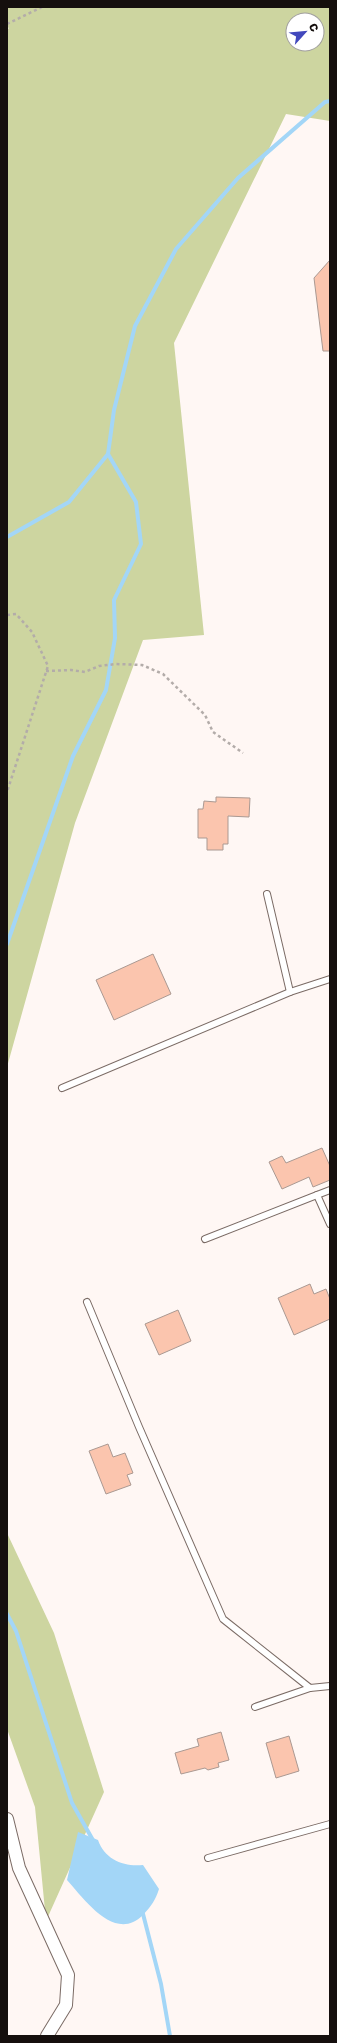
<svg xmlns="http://www.w3.org/2000/svg" width="337" height="2043" font-family="Rubik,sans-serif">
<style>
.green{fill:#cdd5a0;fill-rule:evenodd}
.water{fill:#a3d6f7}
.lines{fill:none;stroke-linecap:round;stroke-linejoin:round}
.stream{stroke:#a3d6f7;stroke-width:4}
.building{fill:#fbc5ae;stroke:#aa9992}
.lane-casing{stroke:#7b6b65;stroke-width:8}
.street-casing{stroke:#7b6b65;stroke-width:14}
.path{stroke:#b3aca9;stroke-width:2.5;stroke-dasharray:3 3;stroke-linecap:butt}
.lane{stroke:#fff;stroke-width:6}
.street{stroke:#fff;stroke-width:12}
</style>
<rect width="100%" height="100%" fill="#fff7f4"/>
<g class="green">
<path d="M7 7H330V121L286 114 174 343 204 635 143 640 75 823 7 1067V30L9 28 7 27ZM293 20H317V44H293Z"/>
<path d="M7 1533 54 1633 104 1792 46 1921 35 1807 7 1729Z"/>
</g>
<path class="water" d="M78 1832 98 1840C105 1860 124 1867 143 1865L159 1889C155 1901 152 1905 143 1915 115 1943 85 1900 67 1880Z"/>
<g class="lines">
<g class="stream">
<path d="M7 537 69 502 108 454 114 410 135 326 176 249 238 178 325 102 330 101"/>
<path d="M7 944 73 756 106 690 115 638 114 600 141 544 136 502 108 454"/>
<path d="M7 1614 16 1631 72 1803 94 1842"/>
<path d="M142 1910 161 1984 170 2036"/>
</g>
</g>
<g class="building">
<path d="M330 260V351H323L314 278Z"/>
<path d="M216 797 250 798 249 817 228 816V844H223V850H207V838H198V809H203L204 801 216 802Z"/>
<path d="M153 954 171 994 114 1020 96 980Z"/>
<path d="M322 1148 330 1166V1180L313 1187 309 1177 282 1189 269 1162 282 1156 286 1163Z"/>
<path d="M310 1284 314 1294 326 1289 330 1299V1319L294 1335 278 1298Z"/>
<path d="M178 1310 191 1341 159 1355 145 1324Z"/>
<path d="M108 1444 113 1457 125 1453 133 1473 127 1475 131 1485 106 1494 89 1451Z"/>
<path d="M221 1732 229 1760 218 1763 219 1767 208 1770 205 1768 181 1774 175 1753 199 1746 197 1739Z"/>
<path d="M289 1736 299 1771 276 1778 266 1743Z"/>
</g>
<g class="lines">
<defs>
<g id="lane">
<path d="M267 894 290 992"/>
<path d="M62 1088 290 992 330 979"/>
<path d="M330 1190 317 1195 330 1224"/>
<path d="M205 1239 317 1195"/>
<path d="M87 1302 139 1427 223 1619 310 1688 330 1686"/>
<path d="M255 1707 310 1688"/>
<path d="M208 1858 330 1824"/>
</g>
<path id="street" d="M7 1819 19 1868 68 1975 66 2005 47 2036"/>
</defs>
<use href="#lane" class="lane-casing"/>
<use href="#street" class="street-casing"/>
<g class="path">
<path d="M7 24 42 7"/>
<path d="M7 615 16 614 32 632 48 666 7 792"/>
<path d="M46 671 71 670 85 672 99 666 116 664 142 665 163 674 205 715 213 732 243 753"/>
</g>
<use href="#lane" class="lane"/>
<use href="#street" class="street"/>
</g>
<rect width="337" height="2043" fill="none" stroke="#150f0d" stroke-width="16"/>
<g transform="translate(305 32) rotate(63)"><circle r="19" fill="#ffffff" stroke="#a19f9e"/>
<path d="M0-3L7 15L0 10L-7 15Z" fill="#4248bd"/>
<text y="-6" font-size="11" font-weight="bold" text-anchor="middle" fill="#150f0d">С</text>
</g>
</svg>
